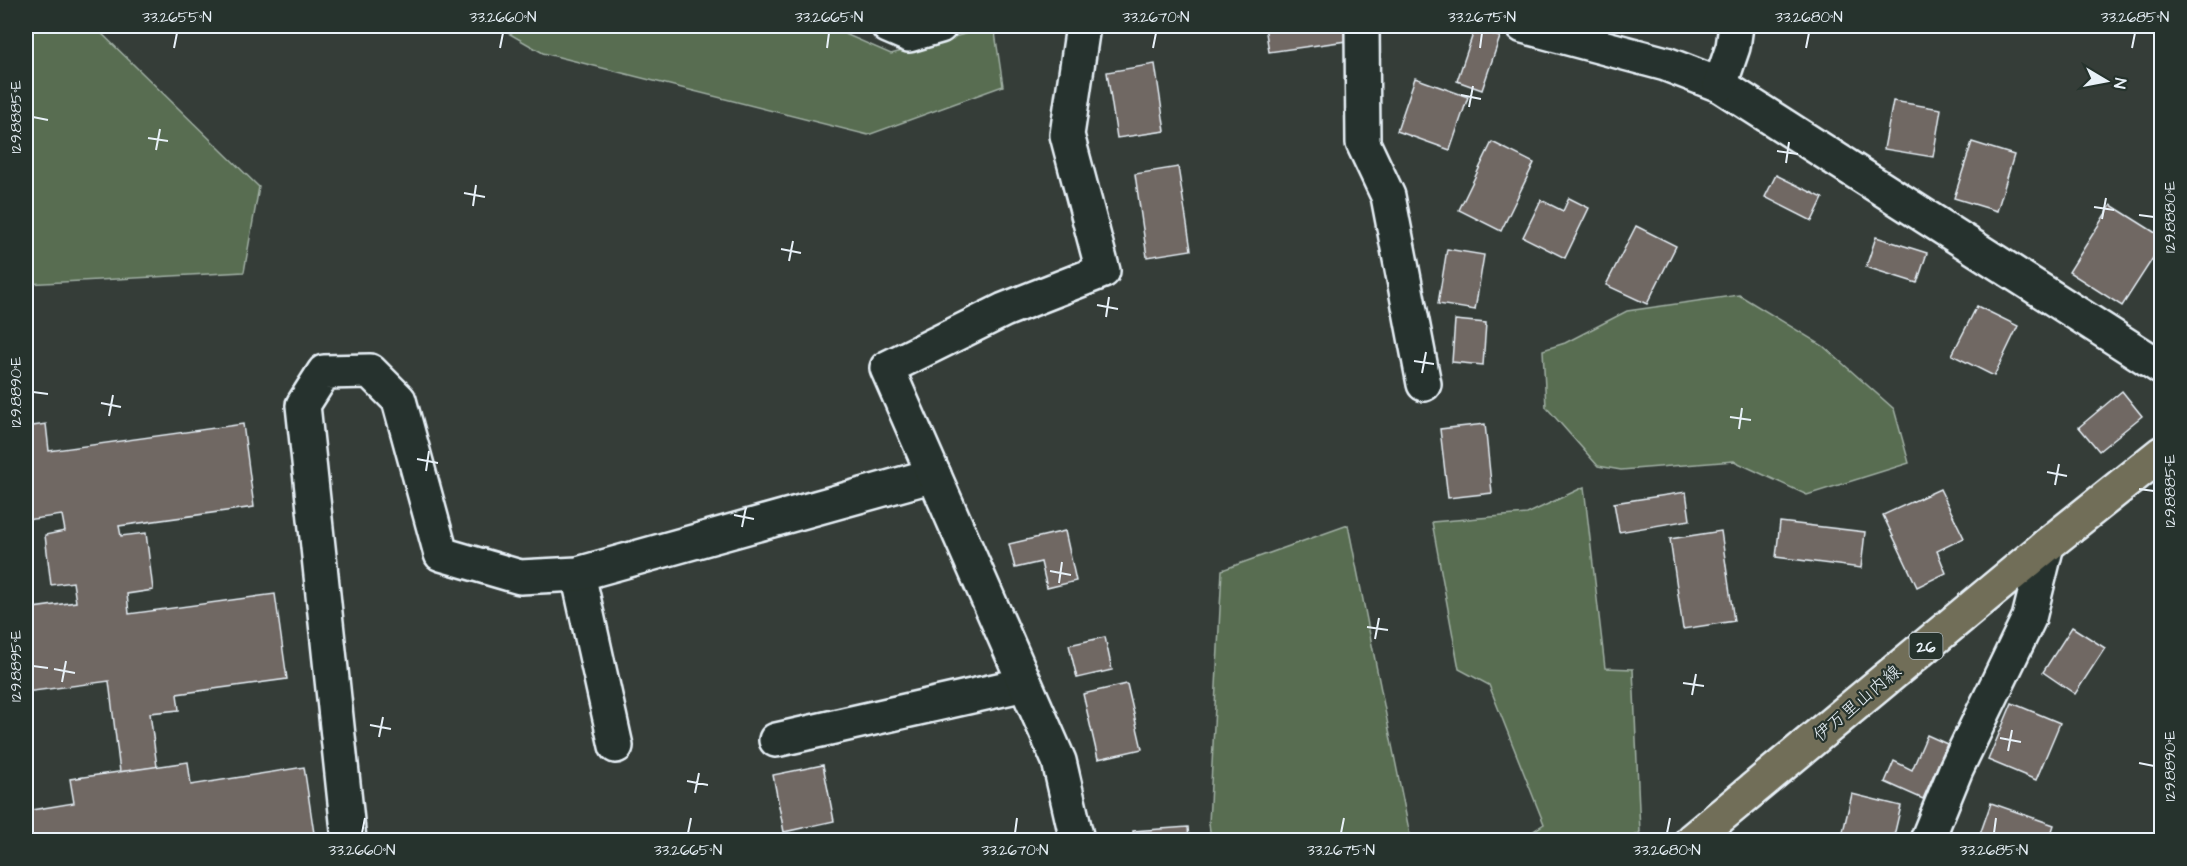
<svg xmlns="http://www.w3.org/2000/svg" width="2187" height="866" font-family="'Architects Daughter','Klee One',sans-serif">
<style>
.green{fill:#586d51;stroke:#a0afa4;stroke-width:1.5}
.building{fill:#706763;stroke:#e8f1f8;stroke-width:1.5}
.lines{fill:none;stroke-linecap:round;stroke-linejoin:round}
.minor-casing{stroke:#e8f1f8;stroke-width:38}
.major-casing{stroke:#e8f1f8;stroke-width:38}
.minor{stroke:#26332d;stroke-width:33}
.major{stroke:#716e59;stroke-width:33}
.ticks{fill:none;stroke:#e8f1f8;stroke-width:2}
.labels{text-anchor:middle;stroke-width:4.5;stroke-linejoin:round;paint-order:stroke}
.shield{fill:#26332d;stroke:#aeb8bb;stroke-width:1.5}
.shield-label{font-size:16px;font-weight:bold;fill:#e8f1f8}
.street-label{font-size:18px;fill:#e8f1f8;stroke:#26332d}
.neatline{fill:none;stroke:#e8f1f8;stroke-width:2}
.ticks-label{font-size:15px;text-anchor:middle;fill:#e8f1f8}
</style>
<rect width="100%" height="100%" fill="#353d38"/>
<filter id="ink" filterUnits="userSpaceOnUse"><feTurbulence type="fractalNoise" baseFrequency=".0167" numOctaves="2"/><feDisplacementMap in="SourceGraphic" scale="12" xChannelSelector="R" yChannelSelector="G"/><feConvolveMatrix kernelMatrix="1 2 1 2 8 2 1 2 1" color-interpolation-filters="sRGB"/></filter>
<g filter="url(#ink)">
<g class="green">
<path d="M26 26H94L259 187 244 272 26 284Z"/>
<path d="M496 26H827L891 54 994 26 1003 86 868 135 543 53Z"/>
<path d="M1739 295 1823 346 1894 409 1909 463 1807 495 1734 461 1621 470 1598 466 1546 407 1543 350 1565 343 1627 311Z"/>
<path d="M1584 487 1605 668 1633 669 1640 832 1628 840H1520L1544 824 1489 685 1459 669 1432 522 1527 514Z"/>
<path d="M1348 525 1411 840H1211L1209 823 1222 570Z"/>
</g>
<g class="building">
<path d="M1130 26H1155L1130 30Z"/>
<path d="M1265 26H1344L1346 41 1269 52Z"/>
<path d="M1475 28 1500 37 1482 90 1457 81Z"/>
<path d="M1155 64 1165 131 1117 138 1107 72Z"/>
<path d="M1415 78 1468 97 1450 150 1397 131Z"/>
<path d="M1893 101 1941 109 1933 157 1884 149Z"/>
<path d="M1492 142 1534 163 1501 231 1459 210Z"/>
<path d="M1972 142 2014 155 1997 211 1954 198Z"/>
<path d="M1178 167 1191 250 1147 257 1135 174Z"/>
<path d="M1776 175 1823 198 1812 221 1765 197Z"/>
<path d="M1569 198 1589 208 1565 258 1523 237 1541 200 1563 211Z"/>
<path d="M2111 205 2162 237V244L2122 306 2069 272Z"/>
<path d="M1636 226 1676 246 1647 304 1606 285Z"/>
<path d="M1876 237 1927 253 1917 283 1866 267Z"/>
<path d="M1447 249 1484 255 1475 310 1438 304Z"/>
<path d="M1977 306 2018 326 1994 376 1952 355Z"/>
<path d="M1455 320 1486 323 1483 365 1452 362Z"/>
<path d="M2122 391 2142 416 2099 451 2079 427Z"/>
<path d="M46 424 49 451 243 424 254 507 119 526 121 536 146 533 153 590 127 594 129 614 275 594 287 679 177 694 179 710 150 713 157 767 120 772 109 681 26 692V609L76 602 73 582 51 585 45 535 65 531 62 515 26 520V427Z"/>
<path d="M1485 424 1492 493 1448 498 1440 429Z"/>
<path d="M1940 489 1964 538 1937 551 1946 573 1917 587 1883 515Z"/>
<path d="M1686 492 1690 520 1619 532 1614 503Z"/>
<path d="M1780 522 1865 532 1861 568 1776 557Z"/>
<path d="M1065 531 1076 581 1047 588 1041 562 1015 568 1009 544Z"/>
<path d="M1721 531 1734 621 1683 629 1670 539Z"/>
<path d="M2072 627 2105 648 2075 694 2043 672Z"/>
<path d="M1105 637 1112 670 1077 678 1069 645Z"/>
<path d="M1127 684 1142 749 1098 759 1083 694Z"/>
<path d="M2012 703 2060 723 2036 780 1988 760Z"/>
<path d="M1927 735 1947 744 1923 799 1885 782 1894 761 1912 770Z"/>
<path d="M188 762 191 785 304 767 315 840H26V811L74 803 70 779Z"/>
<path d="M823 765 834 821 784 832 773 775Z"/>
<path d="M1852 794 1901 806 1893 840H1841Z"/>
<path d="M1991 803 2054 825 2049 840H1978Z"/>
<path d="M1188 827 1189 840H1133V831Z"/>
</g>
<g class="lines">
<defs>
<g id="minor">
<path d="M888 26 909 35 940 26"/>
<path d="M1362 26 1363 143 1388 196 1424 384"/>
<path d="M1523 26 1666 64 1720 85 2162 368"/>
<path d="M1720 85 1733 47 1736 26"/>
<path d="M578 574 616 746"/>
<path d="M776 740 1025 684"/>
<path d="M349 840 303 405 324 372 370 371 399 400 441 554 520 577 578 574 934 475"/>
<path d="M1077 840 1059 761 887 368 1004 310 1103 271 1067 135 1083 26"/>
<path d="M1927 840 1956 769 2029 618 2047 545"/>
</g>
<path id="major" d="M1692 840 2047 545 2162 453"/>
</defs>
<use href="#minor" class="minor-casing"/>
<use href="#major" class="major-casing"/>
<use href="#minor" class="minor"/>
<use href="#major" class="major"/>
</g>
</g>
<path class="ticks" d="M174 48 177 33M500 48 503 33M827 48 829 33M1153 48 1156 33M1480 48 1482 33M1806 48 1809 33M2132 48 2135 33M1461 95 1481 99M1469 107 1473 86M33 117 48 120M148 138 168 141M156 150 160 129M1777 151 1798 154M1786 163 1789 142M464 193 485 197M473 206 476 185M2094 207 2114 210M2139 215 2154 217M2102 219 2106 198M781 249 801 253M789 261 793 241M1097 305 1118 309M1106 317 1109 297M1414 361 1434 364M1422 373 1426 352M33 392 48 394M101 403 121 407M109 416 113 395M1730 417 1751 420M1739 429 1742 408M417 459 438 463M426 471 429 451M2047 472 2067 476M2055 485 2059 464M2139 489 2154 491M734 515 754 519M742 527 746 507M1050 571 1071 575M1059 583 1062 562M1367 627 1388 630M1375 639 1379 618M33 666 48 668M54 669 75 673M62 682 66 661M1683 683 1704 686M1692 695 1696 674M370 725 391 729M379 737 383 717M2000 738 2021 742M2008 751 2012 730M2139 763 2154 766M687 781 708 785M695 793 699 773M362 833 365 818M688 833 691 818M1015 833 1017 818M1341 833 1344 818M1667 833 1670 818M1994 833 1996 818"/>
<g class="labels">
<rect class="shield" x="1909.5" y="633" width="33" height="26" rx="4.5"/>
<g class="shield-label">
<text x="1926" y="652">26</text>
</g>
<g class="street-label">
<text transform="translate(1857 703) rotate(-40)" y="6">伊万里山内線</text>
</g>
</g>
<rect width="2187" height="866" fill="none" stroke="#26332d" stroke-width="66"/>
<g transform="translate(2106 81) rotate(100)" stroke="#26332d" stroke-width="4.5" paint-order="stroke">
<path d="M0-4.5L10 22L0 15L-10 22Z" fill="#e8f1f8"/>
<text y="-9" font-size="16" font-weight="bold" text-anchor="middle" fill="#e8f1f8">N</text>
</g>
<rect x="33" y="33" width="2121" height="800" class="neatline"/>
<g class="ticks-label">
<text x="177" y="22">33.2655°N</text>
<text x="503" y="22">33.2660°N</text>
<text x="829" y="22">33.2665°N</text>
<text x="1156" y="22">33.2670°N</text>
<text x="1482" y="22">33.2675°N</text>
<text x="1809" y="22">33.2680°N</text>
<text x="2135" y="22">33.2685°N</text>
<text transform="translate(16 117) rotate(-90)" y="5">129.8885°E</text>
<text transform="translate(2170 217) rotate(-90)" y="5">129.8880°E</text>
<text transform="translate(16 392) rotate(-90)" y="5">129.8890°E</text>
<text transform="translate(2170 491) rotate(-90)" y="5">129.8885°E</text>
<text transform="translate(16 666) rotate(-90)" y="5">129.8895°E</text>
<text transform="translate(2170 766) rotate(-90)" y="5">129.8890°E</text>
<text x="362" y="855">33.2660°N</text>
<text x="688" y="855">33.2665°N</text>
<text x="1015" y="855">33.2670°N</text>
<text x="1341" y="855">33.2675°N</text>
<text x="1667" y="855">33.2680°N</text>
<text x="1994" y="855">33.2685°N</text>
</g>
</svg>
